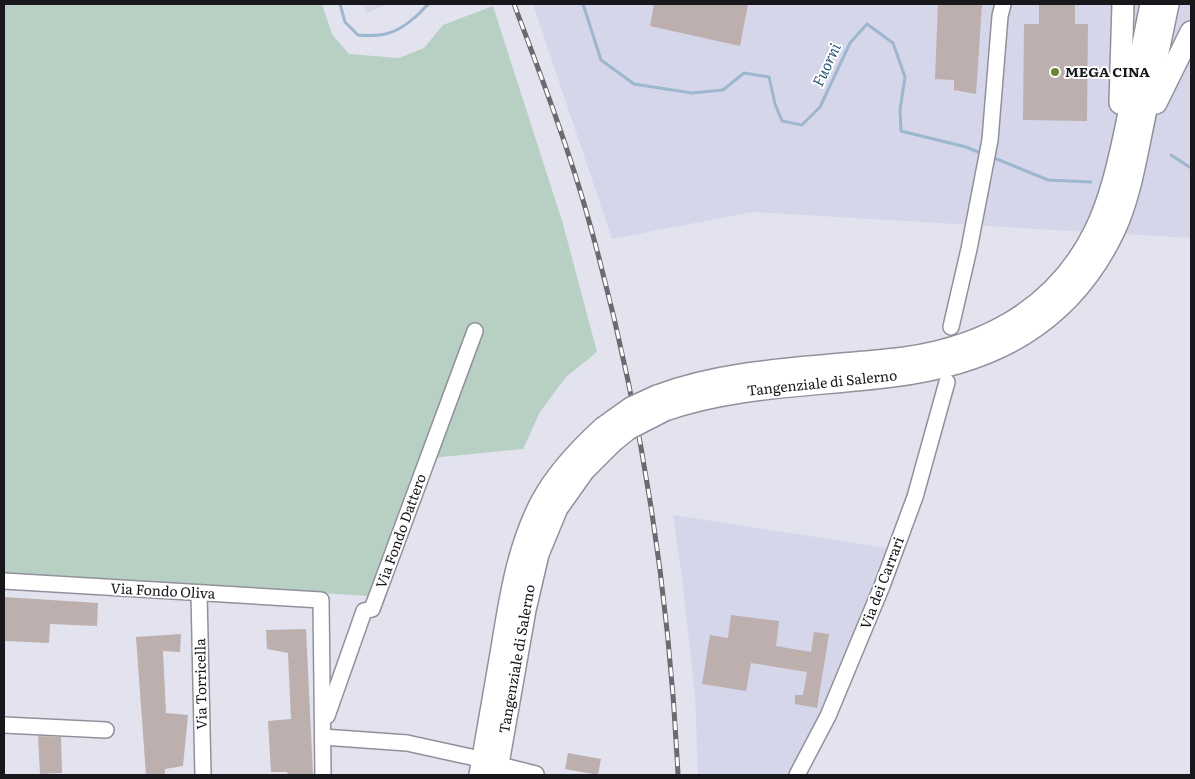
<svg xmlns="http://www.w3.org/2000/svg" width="1195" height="779" font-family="Literata,serif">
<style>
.built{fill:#d5d6e9}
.green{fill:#b8d0c3}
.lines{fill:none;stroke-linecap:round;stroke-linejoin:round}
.stream{stroke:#9cb7ce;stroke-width:3}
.building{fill:#bcafad}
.minor-casing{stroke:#91919b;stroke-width:18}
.highway-casing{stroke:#91919b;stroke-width:24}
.minor{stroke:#fff;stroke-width:15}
.highway{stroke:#fff;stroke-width:21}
.rail-casing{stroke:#6a6a71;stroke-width:5}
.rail{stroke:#fff;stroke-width:3;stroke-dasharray:9;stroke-linecap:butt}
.highway-bridge-casing{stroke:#91919b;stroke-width:24;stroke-linecap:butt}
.highway-bridge{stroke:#fff;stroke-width:21}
.poi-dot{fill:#6c8132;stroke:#fff;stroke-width:2}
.labels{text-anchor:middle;stroke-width:4;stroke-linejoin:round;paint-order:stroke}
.poi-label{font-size:14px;font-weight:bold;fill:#18181c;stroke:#fff;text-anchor:start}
.street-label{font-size:14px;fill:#18181c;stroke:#fff}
.water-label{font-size:15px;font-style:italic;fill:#2e5a7c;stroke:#fff}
</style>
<rect width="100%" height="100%" fill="#e2e3ee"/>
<g class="built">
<path d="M363 4H389L366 13Z"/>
<path d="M533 4H1191V238L752 212 612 239Z"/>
<path d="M673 515 901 550 802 775H698L695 696 682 577Z"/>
</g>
<path class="green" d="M4 4H322L332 34 349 54 399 58 424 48 443 25 493 6 563 224 597 352 566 377 540 412 523 449 421 459 369 596 4 574Z"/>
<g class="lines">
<g class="stream">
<path d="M340 4 345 22 358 35C382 37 396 34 414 18 420 14 423 8 429 4"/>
<path d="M583 4 601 60 634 84 692 93 723 90 744 73 769 77 775 104 782 121 802 125 820 107 850 43 867 24 893 43 905 77 900 110 901 131 966 147 983 154"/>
<path d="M1171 155 1191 168"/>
<path d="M992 157 1048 180 1091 182"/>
</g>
</g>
<g class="building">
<path d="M654 4H748L740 46 650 26Z"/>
<path d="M938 4H982L976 94 954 90V80L935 79Z"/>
<path d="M1039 4H1075V24H1088L1087 121 1023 120 1024 24H1039Z"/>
<path d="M4 597 98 603 97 626 50 624 49 643 4 641Z"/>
<path d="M731 615 779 621 776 646 811 652 814 632 829 634 817 708 795 704V695H803L807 672 751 663 746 691 702 684 710 635 728 638Z"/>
<path d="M306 629 313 775H288L287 772H271L268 721 291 719 288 653 267 649 266 630Z"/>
<path d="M181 634 180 652 163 651 166 713 188 715 183 766 165 769V775H146L136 637Z"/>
<path d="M38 736 61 737 62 773 40 774Z"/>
<path d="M568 753 601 759 598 775 565 769Z"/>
</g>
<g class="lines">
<defs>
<g id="minor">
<path d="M951 327 969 249 990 140 1000 16 1003 4"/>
<path d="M4 581 321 600 323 775"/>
<path d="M199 593 203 775"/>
<path d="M327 716 364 611 372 609 475 331"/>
<path d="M4 725 106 730"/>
<path d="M323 737 407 743 471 757"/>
<path d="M508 767 536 774"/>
<path d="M797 775 828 716 882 586 915 497 947 382"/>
</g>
<g id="highway">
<path d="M1120 103 1123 4"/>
<path d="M1156 103 1191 32"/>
<path d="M657 396C730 369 810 368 887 360 976 352 1054 314 1095 231 1112 196 1120 156 1128 118 1136 80 1143 42 1151 4"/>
<path d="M665 410C738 385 815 386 892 376 991 364 1069 325 1114 231 1129 199 1135 163 1142 129 1151 87 1159 46 1168 4"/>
<path d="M480 775C487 733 495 690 502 648 510 598 518 546 542 501 557 473 579 450 603 428"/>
<path d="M496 775 525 610 538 554 557 508 584 470 612 442"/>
</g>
</defs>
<use href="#minor" class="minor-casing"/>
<use href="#highway" class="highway-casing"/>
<use href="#minor" class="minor"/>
<use href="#highway" class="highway"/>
<defs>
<path id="rail" d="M514 4C539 71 565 138 585 207 638 392 669 583 678 775"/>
</defs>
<use href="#rail" class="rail-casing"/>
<use href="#rail" class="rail"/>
<defs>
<g id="highway-bridge">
<path d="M603 428 631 408 657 396"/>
<path d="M612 442 628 429 665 410"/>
</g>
</defs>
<use href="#highway-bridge" class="highway-bridge-casing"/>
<use href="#highway-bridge" class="highway-bridge"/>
</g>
<circle class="poi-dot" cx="1055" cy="72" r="5"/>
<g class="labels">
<g class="poi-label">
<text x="1065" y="77">MEGA CINA</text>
</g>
<g class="street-label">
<text transform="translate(822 383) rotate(-6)" y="5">Tangenziale di Salerno</text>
<text transform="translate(401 531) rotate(-70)" y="5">Via Fondo Dattero</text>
<text transform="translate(882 583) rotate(-69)" y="5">Via dei Carrari</text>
<text transform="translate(163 591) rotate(3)" y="5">Via Fondo Oliva</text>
<text transform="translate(517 659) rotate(-80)" y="5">Tangenziale di Salerno</text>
<text transform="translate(201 684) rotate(-91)" y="5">Via Torricella</text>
</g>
<g class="water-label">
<text transform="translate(827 65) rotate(-65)" y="5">Fuorni</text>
</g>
</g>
<rect width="1195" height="779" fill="none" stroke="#18181c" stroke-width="10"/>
</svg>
